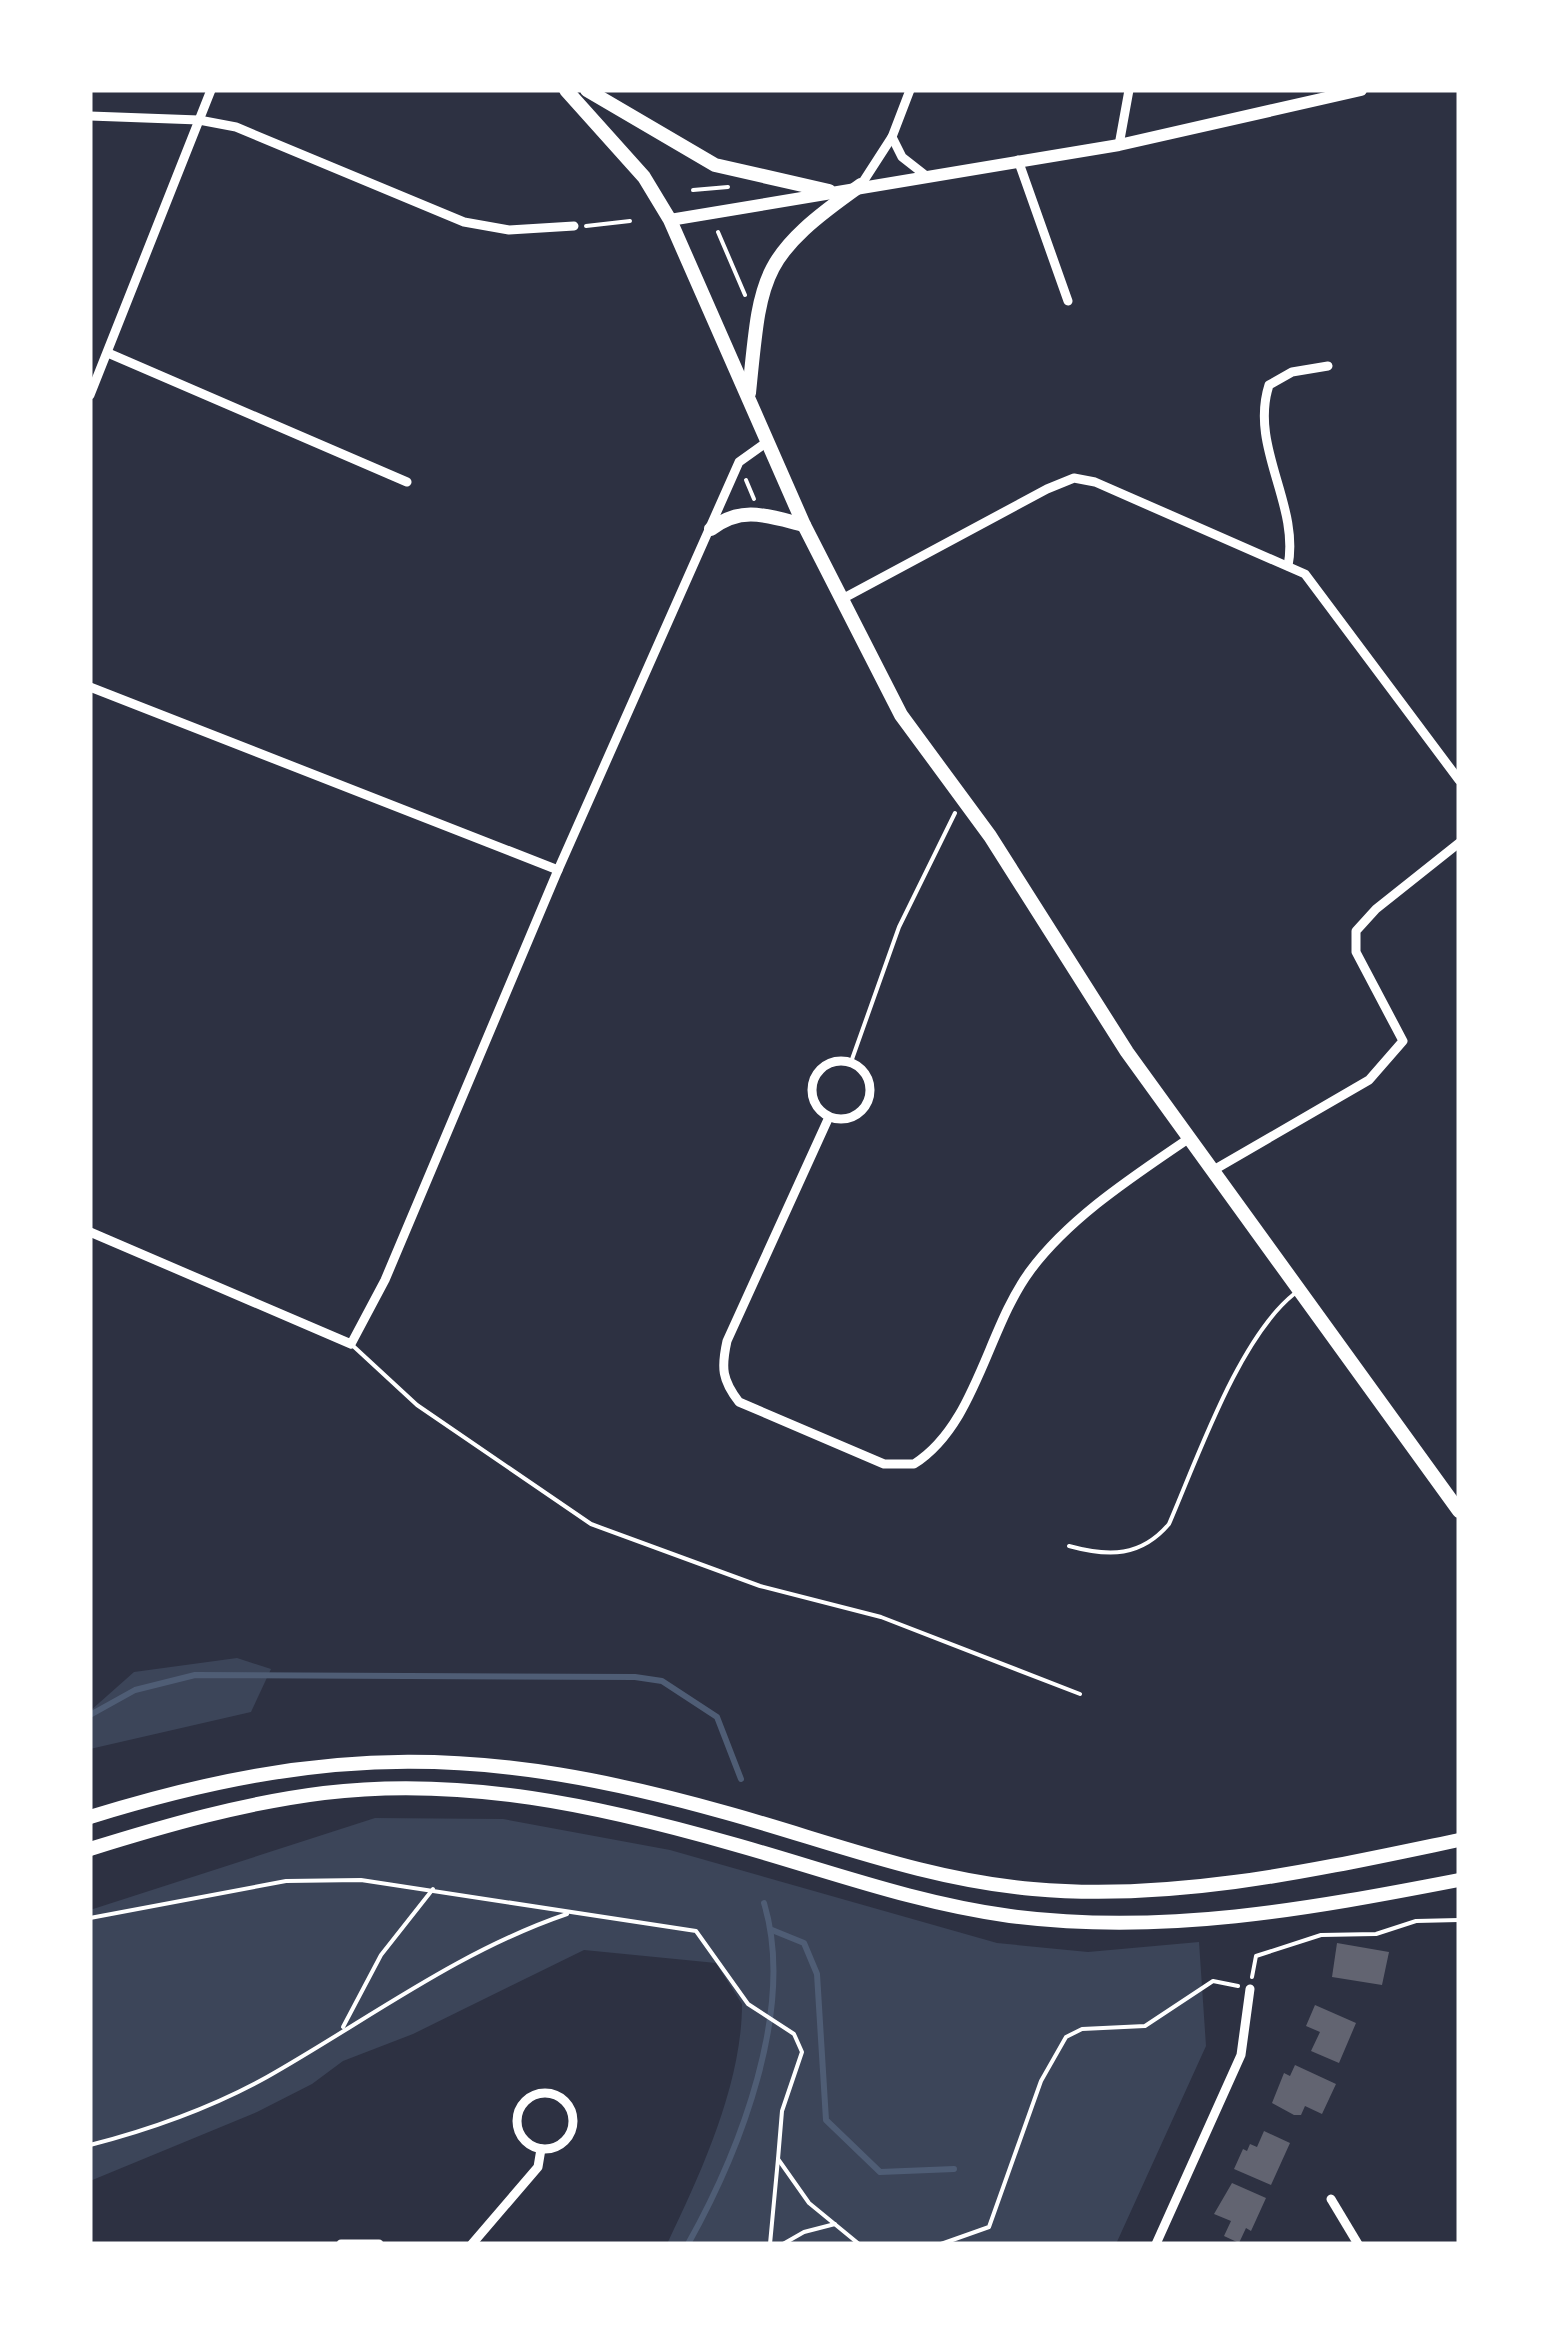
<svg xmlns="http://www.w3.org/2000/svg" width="1549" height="2334" font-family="Poppins,sans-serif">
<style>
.green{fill:#3c4559}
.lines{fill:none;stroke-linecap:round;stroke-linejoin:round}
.stream{stroke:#4f5d75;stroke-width:6}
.building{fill:#626471}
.path{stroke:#fff;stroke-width:4}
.service{stroke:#fff;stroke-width:4}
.minor{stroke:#fff;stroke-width:9}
.secondary{stroke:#fff;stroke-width:12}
.primary{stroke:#fff;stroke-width:14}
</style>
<rect width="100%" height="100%" fill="#2d3142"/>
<g class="green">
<path d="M237 1658 271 1669 251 1712 90 1749V1711L134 1672Z"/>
<path d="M375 1818 503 1819 670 1850 997 1943 1088 1952 1199 1942 1206 2046 1116 2244H667C701 2173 742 2084 742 2004L716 1963 584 1950 413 2034 343 2061 312 2084 257 2112 90 2181V1910Z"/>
</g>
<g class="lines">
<g class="stream">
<path d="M90 1715 135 1690 195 1675 635 1677 662 1681 717 1717 741 1779"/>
<path d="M772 1930 804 1943 817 1974 826 2120 880 2172 954 2169"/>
<path d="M688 2244C740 2151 796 2008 764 1903"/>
</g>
</g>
<g class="building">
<path d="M1337 1943 1389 1952 1382 1985 1332 1977Z"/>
<path d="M1315 2005 1356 2023 1339 2063 1311 2051 1320 2032 1306 2026Z"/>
<path d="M1295 2065 1336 2084 1322 2114 1305 2106 1301 2115H1294L1272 2103 1284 2073 1290 2076Z"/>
<path d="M1264 2131 1290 2143 1271 2185 1234 2169 1243 2149 1247 2151 1250 2144 1257 2147Z"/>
<path d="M1232 2183 1266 2198 1251 2231 1246 2228 1239 2243 1224 2236 1231 2221 1214 2214Z"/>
</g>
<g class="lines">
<g class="path">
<path d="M693 190 728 187"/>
<path d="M586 226 630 221"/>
<path d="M718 232 745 295"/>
<path d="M746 480 754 499"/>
<path d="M851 1062 899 927 955 813"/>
<path d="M90 1918 286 1881 361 1880 696 1931 748 2004 794 2034 802 2052 782 2111 778 2159 809 2203 859 2244"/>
<path d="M1252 1977 1256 1956 1321 1935 1376 1934 1416 1921 1459 1920"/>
<path d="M343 2027 381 1955 433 1889"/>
<path d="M90 2145C152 2129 211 2108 267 2077 366 2021 458 1951 567 1914"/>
<path d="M770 2244 778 2159"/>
<path d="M783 2244 804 2232 835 2224"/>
<path d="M941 2244 989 2227 1041 2081 1066 2037 1082 2029 1145 2026 1213 1981 1238 1986"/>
</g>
<g class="service">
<path d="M351 1344 417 1405 591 1524 760 1586 881 1617 1080 1694"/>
<path d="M1069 1546C1109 1557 1141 1557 1169 1524 1198 1457 1239 1338 1294 1294"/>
</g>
<g class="minor">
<path d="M90 116 199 120 236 127 464 222 509 230 574 226"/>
<path d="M892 137 902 157 925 175"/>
<path d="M1119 145 1129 90"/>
<path d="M1018 160 1068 301"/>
<path d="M861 185 892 137 910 90"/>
<path d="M108 353 407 482"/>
<path d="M90 395 211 90"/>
<path d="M1288 566C1300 504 1249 447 1269 385L1292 372 1328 366"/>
<path d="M844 598 1047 489 1074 478 1095 482 1305 574 1459 780"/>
<path d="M90 687 558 870"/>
<circle cx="841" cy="1090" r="29"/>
<path d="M829 1117 727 1341C721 1368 722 1380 739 1402L884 1464H914C976 1425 987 1329 1030 1271 1070 1217 1134 1176 1188 1139"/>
<path d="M1212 1171 1369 1080 1403 1041 1356 952V931L1376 909 1459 843"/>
<path d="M90 1232 351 1344 385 1280 558 870 739 462 767 442"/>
<circle cx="545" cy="2121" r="28"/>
<path d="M1331 2199 1358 2244"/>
<path d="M341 2244H379"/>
<path d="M472 2244 538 2167 541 2149"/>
<path d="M1156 2244 1241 2055 1250 1989"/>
</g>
<path class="secondary" d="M670 220 1119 145 1361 90"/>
<g class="primary">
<path d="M566 90 644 177 670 220 804 525 901 715 990 836 1127 1052 1459 1511"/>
<path d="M587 90 715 165 829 191"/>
<path d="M749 393C761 273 759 257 861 185"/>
<path d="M711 529C742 505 768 516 804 525"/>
<path d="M90 1817C329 1743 486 1745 727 1813 828 1841 927 1880 1033 1889 1176 1902 1320 1869 1459 1840"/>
<path d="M90 1849C167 1825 244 1803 324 1793 464 1776 600 1806 733 1844 826 1870 914 1903 1010 1916 1163 1936 1309 1909 1459 1880"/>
</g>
</g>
<rect width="1549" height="2334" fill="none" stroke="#ffffff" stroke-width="185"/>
</svg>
